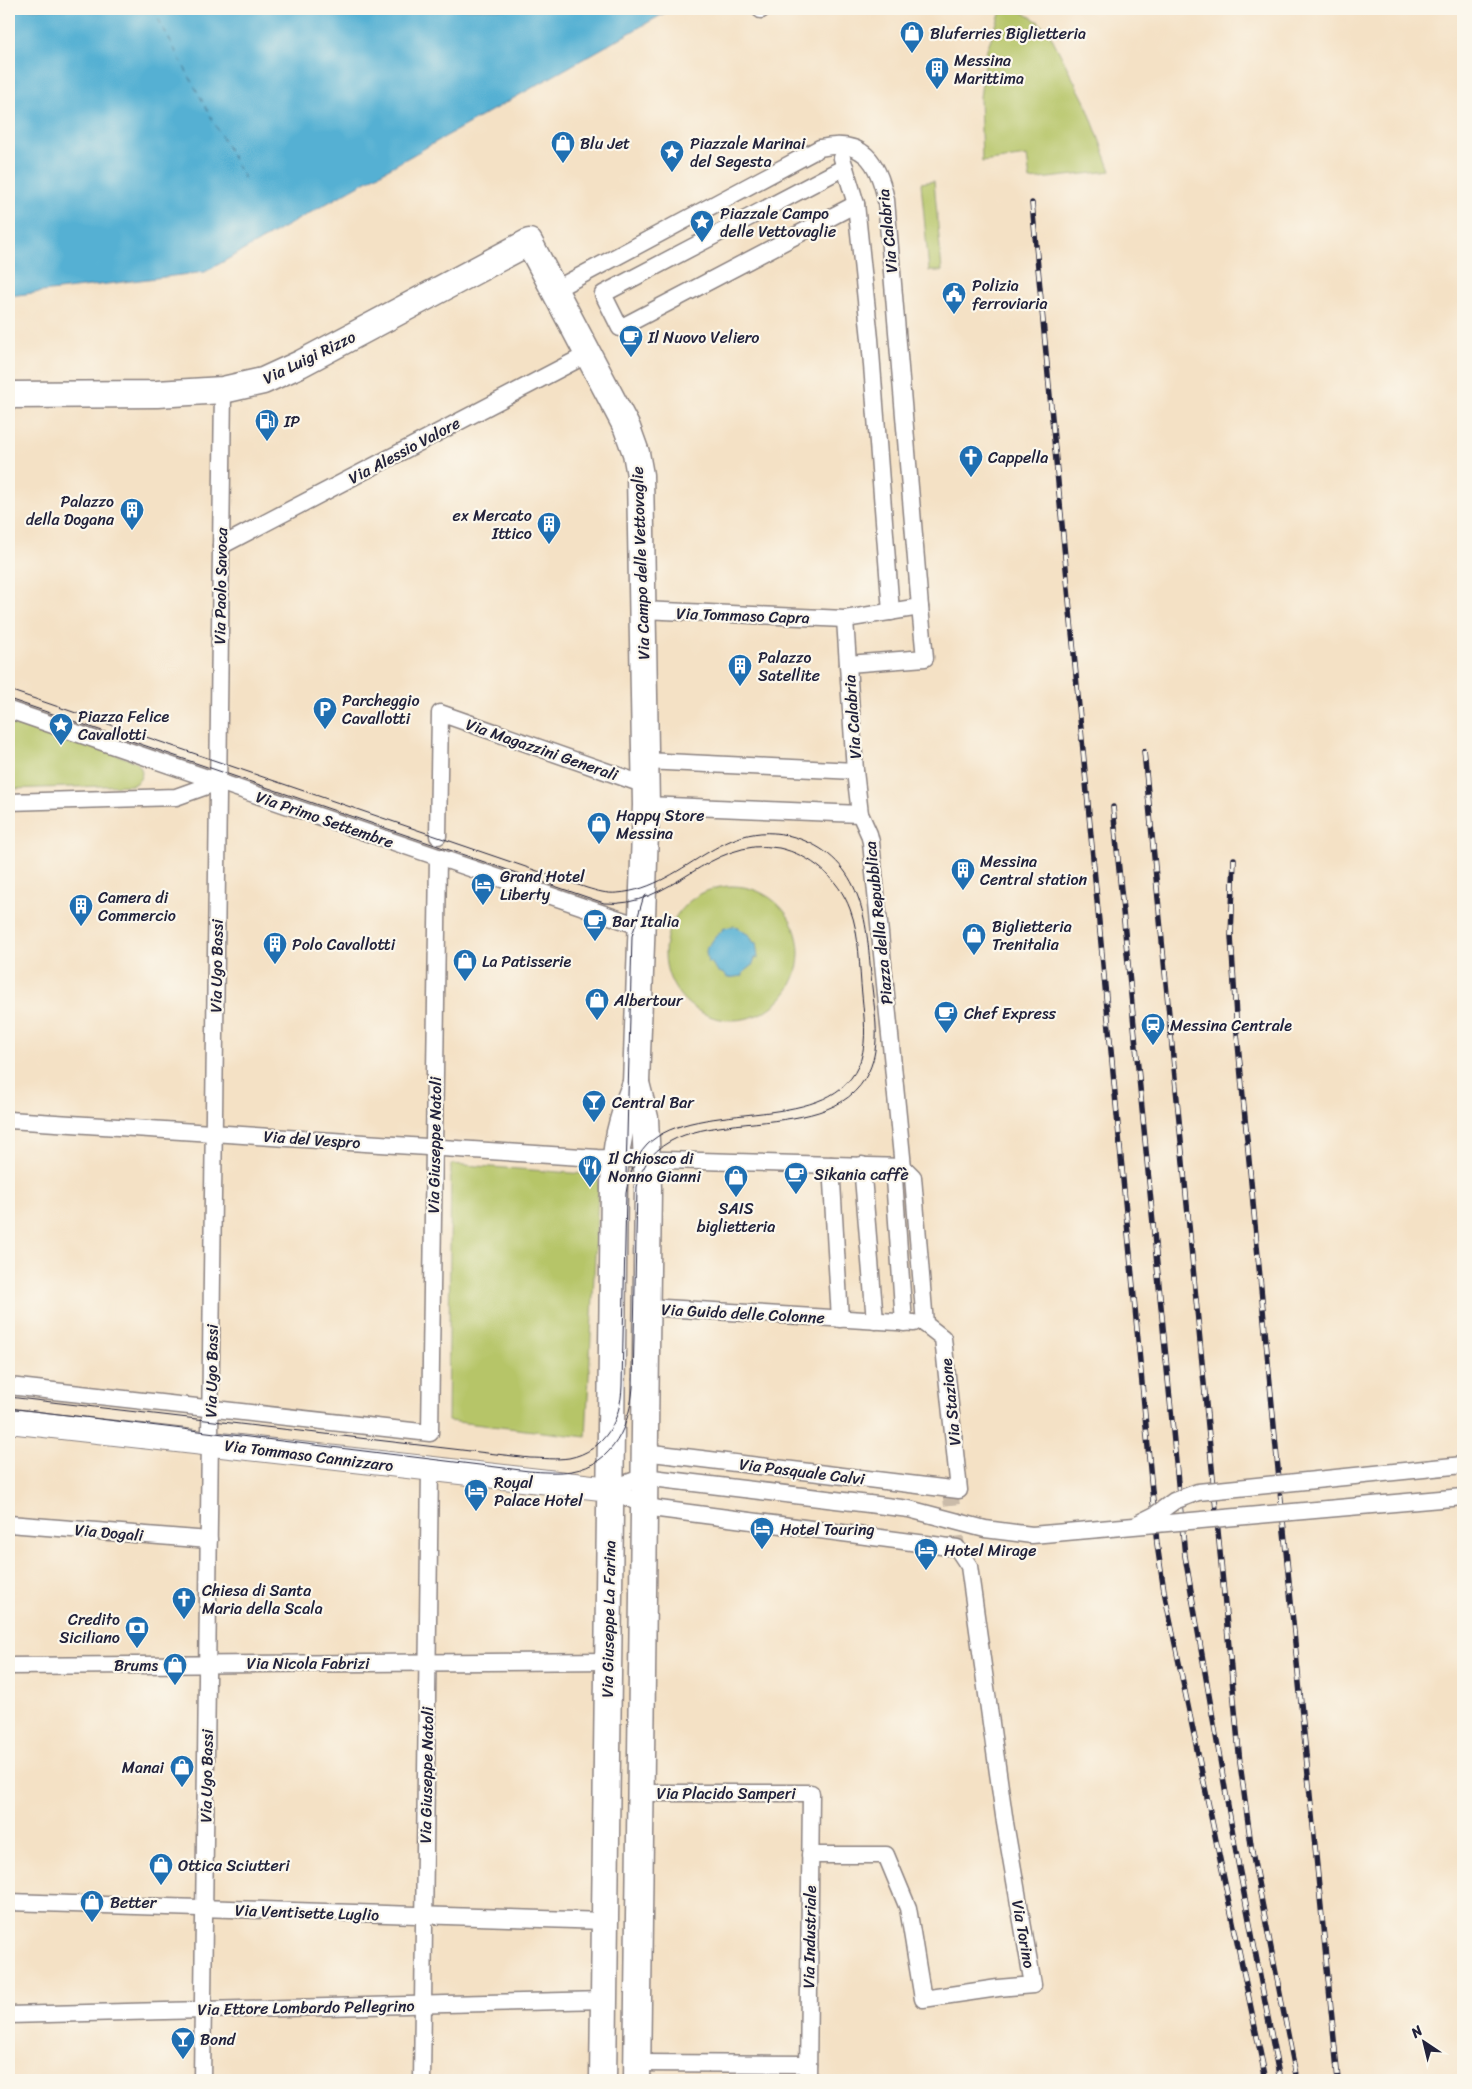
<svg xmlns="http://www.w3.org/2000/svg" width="1472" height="2089" font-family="Sriracha,sans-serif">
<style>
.green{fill:#b6c568;stroke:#6c7452}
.water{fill:#55b0d3;stroke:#3c6987}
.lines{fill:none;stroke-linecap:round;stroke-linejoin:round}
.ferry{stroke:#365b78;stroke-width:1;stroke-dasharray:6 5;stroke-linecap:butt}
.street-tunnel{stroke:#cabba9;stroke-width:16;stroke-dasharray:16 8;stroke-linecap:butt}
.street-casing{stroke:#8b8280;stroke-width:19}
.secondary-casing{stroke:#8b8280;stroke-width:26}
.primary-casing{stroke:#8b8280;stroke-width:29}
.street{stroke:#fff;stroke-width:16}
.secondary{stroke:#fff;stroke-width:24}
.primary{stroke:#fff;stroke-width:26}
.tram{stroke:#22223b;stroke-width:1}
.rail-casing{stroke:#22223b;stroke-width:5.5}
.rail{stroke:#fbf7ec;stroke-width:4;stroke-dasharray:11;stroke-linecap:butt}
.street-bridge-casing{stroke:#8b8280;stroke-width:19;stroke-linecap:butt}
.street-bridge{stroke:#fff;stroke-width:16}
.labels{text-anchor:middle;stroke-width:4.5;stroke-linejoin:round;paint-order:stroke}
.poi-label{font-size:16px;fill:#22223b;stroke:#fbf7ec;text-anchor:start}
.street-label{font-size:16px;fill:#22223b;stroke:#fbf7ec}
</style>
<rect width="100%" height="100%" fill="#fbf7ec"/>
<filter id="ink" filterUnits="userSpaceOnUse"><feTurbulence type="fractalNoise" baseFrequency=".02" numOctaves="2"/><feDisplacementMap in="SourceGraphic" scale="10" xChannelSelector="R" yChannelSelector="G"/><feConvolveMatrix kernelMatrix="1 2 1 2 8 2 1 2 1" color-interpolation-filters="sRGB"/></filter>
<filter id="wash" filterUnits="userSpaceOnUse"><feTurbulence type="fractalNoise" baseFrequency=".0096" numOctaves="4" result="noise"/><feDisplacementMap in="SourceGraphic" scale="20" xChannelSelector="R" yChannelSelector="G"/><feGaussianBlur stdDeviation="1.12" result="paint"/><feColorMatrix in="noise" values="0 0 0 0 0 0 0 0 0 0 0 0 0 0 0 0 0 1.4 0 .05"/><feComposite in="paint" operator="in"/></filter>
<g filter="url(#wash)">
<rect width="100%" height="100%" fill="#f4e1c5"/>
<g class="green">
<path d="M1002 9H1017L1039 22 1050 34 1086 104 1111 171 1030 180 1027 156 982 162 980 97 987 49Z"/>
<path d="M934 181 942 271H929L921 183Z"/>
<path d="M9 718 135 761C145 769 144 780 132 785L9 789Z"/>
<circle cx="732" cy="953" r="67"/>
<path d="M451 1164 599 1175 586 1437 448 1421Z"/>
</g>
<g class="water">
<path d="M9 9H672L205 272 9 296Z"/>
<path d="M733 926 739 927V929L749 935 754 943 756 942 758 958H755L752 966 743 973V976L727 978 726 975 717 971 711 962 708 963 706 952 707 946H709L715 937 722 931V929Z"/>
</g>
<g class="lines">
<path class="ferry" d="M153 9 246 182"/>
</g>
</g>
<g filter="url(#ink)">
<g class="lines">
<path class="street-tunnel" d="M950 1489 957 1548"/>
<defs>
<g id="street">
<path d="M760 9 761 10"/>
<path d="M842 158 856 204 870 339 891 612"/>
<path d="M845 167 603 294 620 328 856 204"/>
<path d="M554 290 820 148C863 138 878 161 886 200L920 607 845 619 642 610"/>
<path d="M221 546 588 354"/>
<path d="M845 619 855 771 860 814 869 834 871 842 903 1167 894 1178 904 1323"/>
<path d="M848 664 925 658 920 607"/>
<path d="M9 710 642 927"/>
<path d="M645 761 855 771"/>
<path d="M9 802 176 797 218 782"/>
<path d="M646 805 860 814"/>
<path d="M438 836 440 713 645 785"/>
<path d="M9 1120 597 1158 903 1167"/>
<path d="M831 1165 840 1319"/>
<path d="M862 1165 875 1321"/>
<path d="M903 1167 913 1177 925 1324"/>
<path d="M647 1307 914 1323"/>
<path d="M9 1386 430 1433 438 857"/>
<path d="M644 1452 959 1490 943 1338 925 1324"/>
<path d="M610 1489 643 1505 659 1509 957 1548 969 1566 1005 1823 1033 1985 998 1988 923 1999 908 1908 886 1855H810"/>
<path d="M610 1489 644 1477 869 1504"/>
<path d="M9 1524 209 1540"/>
<path d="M9 1666 608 1661"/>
<path d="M640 1793H811L808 2080"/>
<path d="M9 1902 605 1921"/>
<path d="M9 2015 604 2000"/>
<path d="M637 2063 808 2064"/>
<path d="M202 2080 223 390"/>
<path d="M422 2080 430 1469"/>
</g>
<path id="secondary" d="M9 1421 610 1489"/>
<g id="primary">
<path d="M9 395 157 394 223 390 263 381 300 364 529 242 627 428 636 453 640 475 646 805 636 1083 645 1118 648 1188 637 2080"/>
<path d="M603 2080 614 1186C615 1145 621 1121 636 1083"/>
</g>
</defs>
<use href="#street" class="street-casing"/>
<use href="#secondary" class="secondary-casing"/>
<use href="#primary" class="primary-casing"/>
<use href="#street" class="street"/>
<use href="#secondary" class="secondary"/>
<use href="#primary" class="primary"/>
<g class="tram">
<path d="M9 690 587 888C597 891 607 894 617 893 690 888 726 804 810 843 867 870 867 932 872 987 875 1014 881 1045 869 1071 829 1159 658 1085 637 1187L633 1387C630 1424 614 1464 572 1471 558 1473 543 1472 529 1471L9 1408"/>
<path d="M9 699 604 903C670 910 710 835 779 848 811 855 839 879 850 909 860 935 859 968 862 995 864 1016 867 1039 861 1059 835 1138 696 1095 647 1145 634 1159 629 1175 626 1193L622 1386C621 1419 605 1451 569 1458 556 1460 543 1458 530 1458L9 1397"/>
<path d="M626 1176 632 936 643 899 646 895"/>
</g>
<defs>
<g id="rail">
<path d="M1032 203 1157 1544 1164 1591 1266 2080"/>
<path d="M1144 751 1240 1763 1252 1852 1297 2080"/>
<path d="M1113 807 1185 1556 1236 1852 1280 2080"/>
<path d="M1234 859 1231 936 1237 1033 1280 1490 1338 2080"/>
</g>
</defs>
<use href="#rail" class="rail-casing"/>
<use href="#rail" class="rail"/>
<defs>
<g id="street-bridge">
<path d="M869 1504 909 1509 985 1529 1032 1535 1463 1497"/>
<path d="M1139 1523 1155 1515 1174 1501 1198 1492 1463 1465"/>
</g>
</defs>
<use href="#street-bridge" class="street-bridge-casing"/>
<use href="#street-bridge" class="street-bridge"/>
</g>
</g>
<defs>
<symbol id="shop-pin" viewBox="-11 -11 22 30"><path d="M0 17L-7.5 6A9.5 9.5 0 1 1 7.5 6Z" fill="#1f6fb2" stroke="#fbf7ec"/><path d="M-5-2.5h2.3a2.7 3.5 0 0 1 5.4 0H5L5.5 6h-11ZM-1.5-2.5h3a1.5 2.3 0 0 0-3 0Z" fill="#fff"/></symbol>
<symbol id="building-pin" viewBox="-11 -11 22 30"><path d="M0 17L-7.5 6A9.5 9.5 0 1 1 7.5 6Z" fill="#1f6fb2" stroke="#fbf7ec"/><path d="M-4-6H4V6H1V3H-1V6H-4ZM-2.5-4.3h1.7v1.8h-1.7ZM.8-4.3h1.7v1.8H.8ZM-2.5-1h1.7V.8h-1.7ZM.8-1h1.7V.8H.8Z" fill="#fff"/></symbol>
<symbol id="sight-pin" viewBox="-11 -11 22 30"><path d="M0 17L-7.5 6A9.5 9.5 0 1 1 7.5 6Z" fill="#1f6fb2" stroke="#fbf7ec"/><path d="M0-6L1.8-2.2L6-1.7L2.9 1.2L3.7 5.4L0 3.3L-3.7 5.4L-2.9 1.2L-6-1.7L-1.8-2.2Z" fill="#fff"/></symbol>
<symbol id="civic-pin" viewBox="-11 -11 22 30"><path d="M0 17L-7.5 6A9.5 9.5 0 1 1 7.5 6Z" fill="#1f6fb2" stroke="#fbf7ec"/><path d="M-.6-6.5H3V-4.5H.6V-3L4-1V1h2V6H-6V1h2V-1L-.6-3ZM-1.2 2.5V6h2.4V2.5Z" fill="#fff"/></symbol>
<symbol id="cafe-pin" viewBox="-11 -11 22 30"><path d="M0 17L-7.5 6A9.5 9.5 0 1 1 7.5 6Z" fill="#1f6fb2" stroke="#fbf7ec"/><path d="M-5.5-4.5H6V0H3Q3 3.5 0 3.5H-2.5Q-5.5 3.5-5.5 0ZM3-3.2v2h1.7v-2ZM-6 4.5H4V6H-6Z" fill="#fff"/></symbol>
<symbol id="fuel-pin" viewBox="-11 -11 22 30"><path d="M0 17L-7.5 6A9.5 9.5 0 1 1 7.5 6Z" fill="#1f6fb2" stroke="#fbf7ec"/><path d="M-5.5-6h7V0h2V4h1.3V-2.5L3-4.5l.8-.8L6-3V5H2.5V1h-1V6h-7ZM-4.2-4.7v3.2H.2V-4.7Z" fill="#fff"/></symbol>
<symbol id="church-pin" viewBox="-11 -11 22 30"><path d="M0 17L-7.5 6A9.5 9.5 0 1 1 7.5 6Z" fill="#1f6fb2" stroke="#fbf7ec"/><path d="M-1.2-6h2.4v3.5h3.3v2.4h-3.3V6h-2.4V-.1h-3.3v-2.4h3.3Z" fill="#fff"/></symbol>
<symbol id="parking-pin" viewBox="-11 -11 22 30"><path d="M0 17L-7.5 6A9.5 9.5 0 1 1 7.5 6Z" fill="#1f6fb2" stroke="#fbf7ec"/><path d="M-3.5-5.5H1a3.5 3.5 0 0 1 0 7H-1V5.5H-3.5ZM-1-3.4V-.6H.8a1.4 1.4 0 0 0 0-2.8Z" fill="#fff"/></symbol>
<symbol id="hotel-pin" viewBox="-11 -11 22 30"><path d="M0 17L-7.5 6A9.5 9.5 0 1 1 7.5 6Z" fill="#1f6fb2" stroke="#fbf7ec"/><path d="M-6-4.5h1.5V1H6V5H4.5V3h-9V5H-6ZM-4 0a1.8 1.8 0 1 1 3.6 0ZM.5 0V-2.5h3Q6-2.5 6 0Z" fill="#fff"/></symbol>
<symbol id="station-pin" viewBox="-11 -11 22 30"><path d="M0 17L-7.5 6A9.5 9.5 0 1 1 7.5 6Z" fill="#1f6fb2" stroke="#fbf7ec"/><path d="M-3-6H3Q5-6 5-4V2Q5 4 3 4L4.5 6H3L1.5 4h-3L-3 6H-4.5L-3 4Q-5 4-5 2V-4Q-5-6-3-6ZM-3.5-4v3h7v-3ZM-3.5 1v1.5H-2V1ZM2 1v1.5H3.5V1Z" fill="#fff"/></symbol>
<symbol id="bar-pin" viewBox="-11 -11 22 30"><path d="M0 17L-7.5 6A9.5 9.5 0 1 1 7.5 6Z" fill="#1f6fb2" stroke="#fbf7ec"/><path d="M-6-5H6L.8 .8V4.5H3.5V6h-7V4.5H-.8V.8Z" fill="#fff"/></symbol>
<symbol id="restaurant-pin" viewBox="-11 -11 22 30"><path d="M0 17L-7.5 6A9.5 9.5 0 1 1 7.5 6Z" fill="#1f6fb2" stroke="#fbf7ec"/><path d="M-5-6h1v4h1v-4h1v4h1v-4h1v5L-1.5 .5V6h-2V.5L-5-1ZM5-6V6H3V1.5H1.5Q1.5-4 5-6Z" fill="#fff"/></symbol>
<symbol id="bank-pin" viewBox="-11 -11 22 30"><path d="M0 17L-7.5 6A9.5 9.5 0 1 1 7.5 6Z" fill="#1f6fb2" stroke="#fbf7ec"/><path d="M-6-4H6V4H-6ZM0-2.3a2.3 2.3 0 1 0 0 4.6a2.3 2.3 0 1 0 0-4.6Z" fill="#fff"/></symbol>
</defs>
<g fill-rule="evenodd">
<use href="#shop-pin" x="898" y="19" width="28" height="38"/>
<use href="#building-pin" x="923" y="55" width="28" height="38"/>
<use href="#shop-pin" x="549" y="129" width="28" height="38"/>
<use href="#sight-pin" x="658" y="138" width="28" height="38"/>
<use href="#sight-pin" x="688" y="208" width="28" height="38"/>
<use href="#civic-pin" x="940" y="280" width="28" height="38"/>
<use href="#cafe-pin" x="617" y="323" width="28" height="38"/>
<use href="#fuel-pin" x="253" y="407" width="28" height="38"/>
<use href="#church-pin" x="957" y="443" width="28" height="38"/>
<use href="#building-pin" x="118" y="496" width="28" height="38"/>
<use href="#building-pin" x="535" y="510" width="28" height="38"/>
<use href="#building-pin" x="726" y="652" width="28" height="38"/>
<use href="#parking-pin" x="311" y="695" width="28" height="38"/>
<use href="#sight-pin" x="47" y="711" width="28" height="38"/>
<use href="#shop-pin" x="585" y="810" width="28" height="38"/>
<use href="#building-pin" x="949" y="856" width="28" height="38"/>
<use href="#hotel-pin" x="469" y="871" width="28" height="38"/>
<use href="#building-pin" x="67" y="892" width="28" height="38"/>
<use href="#cafe-pin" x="581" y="907" width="28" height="38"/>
<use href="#shop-pin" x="960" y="921" width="28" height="38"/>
<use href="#building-pin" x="261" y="930" width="28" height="38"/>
<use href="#shop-pin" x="451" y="947" width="28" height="38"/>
<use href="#shop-pin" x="583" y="986" width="28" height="38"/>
<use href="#cafe-pin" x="932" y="999" width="28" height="38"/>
<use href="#station-pin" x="1139" y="1011" width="28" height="38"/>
<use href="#bar-pin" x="580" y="1088" width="28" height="38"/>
<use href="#restaurant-pin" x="576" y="1153" width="28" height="38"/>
<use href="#cafe-pin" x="782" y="1160" width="28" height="38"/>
<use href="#shop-pin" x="722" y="1163" width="28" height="38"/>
<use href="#hotel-pin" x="462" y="1477" width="28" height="38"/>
<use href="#hotel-pin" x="748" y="1515" width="28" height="38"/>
<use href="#hotel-pin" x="912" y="1536" width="28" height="38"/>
<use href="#church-pin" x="170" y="1585" width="28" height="38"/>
<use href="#bank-pin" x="123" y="1614" width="28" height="38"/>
<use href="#shop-pin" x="161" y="1651" width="28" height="38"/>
<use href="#shop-pin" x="168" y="1753" width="28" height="38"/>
<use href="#shop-pin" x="147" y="1851" width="28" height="38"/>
<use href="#shop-pin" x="78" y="1888" width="28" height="38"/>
<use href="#bar-pin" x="169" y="2025" width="28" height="38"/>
</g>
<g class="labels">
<g class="poi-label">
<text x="930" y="39">Bluferries Biglietteria</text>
<text x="954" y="66">Messina<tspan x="954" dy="18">Marittima</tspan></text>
<text x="580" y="149">Blu Jet</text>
<text x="690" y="149">Piazzale Marinai<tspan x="690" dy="18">del Segesta</tspan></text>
<text x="720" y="219">Piazzale Campo<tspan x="720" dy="18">delle Vettovaglie</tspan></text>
<text x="972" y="291">Polizia<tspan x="972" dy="18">ferroviaria</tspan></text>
<text x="648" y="343">Il Nuovo Veliero</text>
<text x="284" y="427">IP</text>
<text x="988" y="463">Cappella</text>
<text x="114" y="507" text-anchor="end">Palazzo<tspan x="114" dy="18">della Dogana</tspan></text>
<text x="532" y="521" text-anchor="end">ex Mercato<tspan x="532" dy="18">Ittico</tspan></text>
<text x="758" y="663">Palazzo<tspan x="758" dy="18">Satellite</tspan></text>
<text x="342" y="706">Parcheggio<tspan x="342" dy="18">Cavallotti</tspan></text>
<text x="78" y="722">Piazza Felice<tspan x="78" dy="18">Cavallotti</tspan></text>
<text x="616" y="821">Happy Store<tspan x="616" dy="18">Messina</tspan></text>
<text x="980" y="867">Messina<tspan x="980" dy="18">Central station</tspan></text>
<text x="500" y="882">Grand Hotel<tspan x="500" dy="18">Liberty</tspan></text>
<text x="98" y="903">Camera di<tspan x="98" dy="18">Commercio</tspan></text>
<text x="612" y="927">Bar Italia</text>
<text x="992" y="932">Biglietteria<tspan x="992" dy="18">Trenitalia</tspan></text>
<text x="292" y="950">Polo Cavallotti</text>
<text x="482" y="967">La Patisserie</text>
<text x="614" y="1006">Albertour</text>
<text x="964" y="1019">Chef Express</text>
<text x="1170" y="1031">Messina Centrale</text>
<text x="612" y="1108">Central Bar</text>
<text x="608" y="1164">Il Chiosco di<tspan x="608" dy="18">Nonno Gianni</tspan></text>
<text x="814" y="1180">Sikania caffè</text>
<text x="736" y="1214" text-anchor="middle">SAIS<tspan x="736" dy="18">biglietteria</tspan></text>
<text x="494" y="1488">Royal<tspan x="494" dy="18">Palace Hotel</tspan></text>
<text x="780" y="1535">Hotel Touring</text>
<text x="944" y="1556">Hotel Mirage</text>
<text x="202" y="1596">Chiesa di Santa<tspan x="202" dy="18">Maria della Scala</tspan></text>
<text x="120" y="1625" text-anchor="end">Credito<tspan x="120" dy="18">Siciliano</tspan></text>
<text x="158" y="1671" text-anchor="end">Brums</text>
<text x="164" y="1773" text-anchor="end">Manai</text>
<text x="178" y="1871">Ottica Sciutteri</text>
<text x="110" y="1908">Better</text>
<text x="200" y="2045">Bond</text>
</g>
<g class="street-label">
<text transform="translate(887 231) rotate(-96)" y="6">Via Calabria</text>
<text transform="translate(309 357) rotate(-26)" y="6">Via Luigi Rizzo</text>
<text transform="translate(404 450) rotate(-28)" y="6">Via Alessio Valore</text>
<text transform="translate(640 563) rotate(-92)" y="6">Via Campo delle Vettovaglie</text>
<text transform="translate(220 586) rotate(-89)" y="6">Via Paolo Savoca</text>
<text transform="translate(743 615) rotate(2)" y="6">Via Tommaso Capra</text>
<text transform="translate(852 717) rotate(-94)" y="6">Via Calabria</text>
<text transform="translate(542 749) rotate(19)" y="6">Via Magazzini Generali</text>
<text transform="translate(325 819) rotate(19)" y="6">Via Primo Settembre</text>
<text transform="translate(878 923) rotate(-96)" y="6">Piazza della Repubblica</text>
<text transform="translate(216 966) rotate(-89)" y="6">Via Ugo Bassi</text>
<text transform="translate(312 1139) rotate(4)" y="6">Via del Vespro</text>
<text transform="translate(434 1145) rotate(-89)" y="6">Via Giuseppe Natoli</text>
<text transform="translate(743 1313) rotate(3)" y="6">Via Guido delle Colonne</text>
<text transform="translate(211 1371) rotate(-89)" y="6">Via Ugo Bassi</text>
<text transform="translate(950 1402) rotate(-96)" y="6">Via Stazione</text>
<text transform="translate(309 1455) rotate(7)" y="6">Via Tommaso Cannizzaro</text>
<text transform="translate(802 1471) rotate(7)" y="6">Via Pasquale Calvi</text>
<text transform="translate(109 1532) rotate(5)" y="6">Via Dogali</text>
<text transform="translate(608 1619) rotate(-89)" y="6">Via Giuseppe La Farina</text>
<text x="308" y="1669">Via Nicola Fabrizi</text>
<text transform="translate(426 1775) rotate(-89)" y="6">Via Giuseppe Natoli</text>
<text transform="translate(206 1776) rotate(-89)" y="6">Via Ugo Bassi</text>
<text x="726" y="1799">Via Placido Samperi</text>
<text transform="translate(307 1912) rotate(2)" y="6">Via Ventisette Luglio</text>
<text transform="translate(1024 1934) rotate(80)" y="6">Via Torino</text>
<text transform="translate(809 1937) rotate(-89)" y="6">Via Industriale</text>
<text transform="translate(306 2007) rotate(-1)" y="6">Via Ettore Lombardo Pellegrino</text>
</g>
</g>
<rect width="1472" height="2089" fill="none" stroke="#fbf7ec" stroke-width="30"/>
<g transform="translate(1424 2042) rotate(325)" stroke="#fbf7ec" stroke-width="4" paint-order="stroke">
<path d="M0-4L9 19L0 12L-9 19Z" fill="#22223b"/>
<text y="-8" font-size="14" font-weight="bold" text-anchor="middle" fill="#22223b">N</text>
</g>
</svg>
